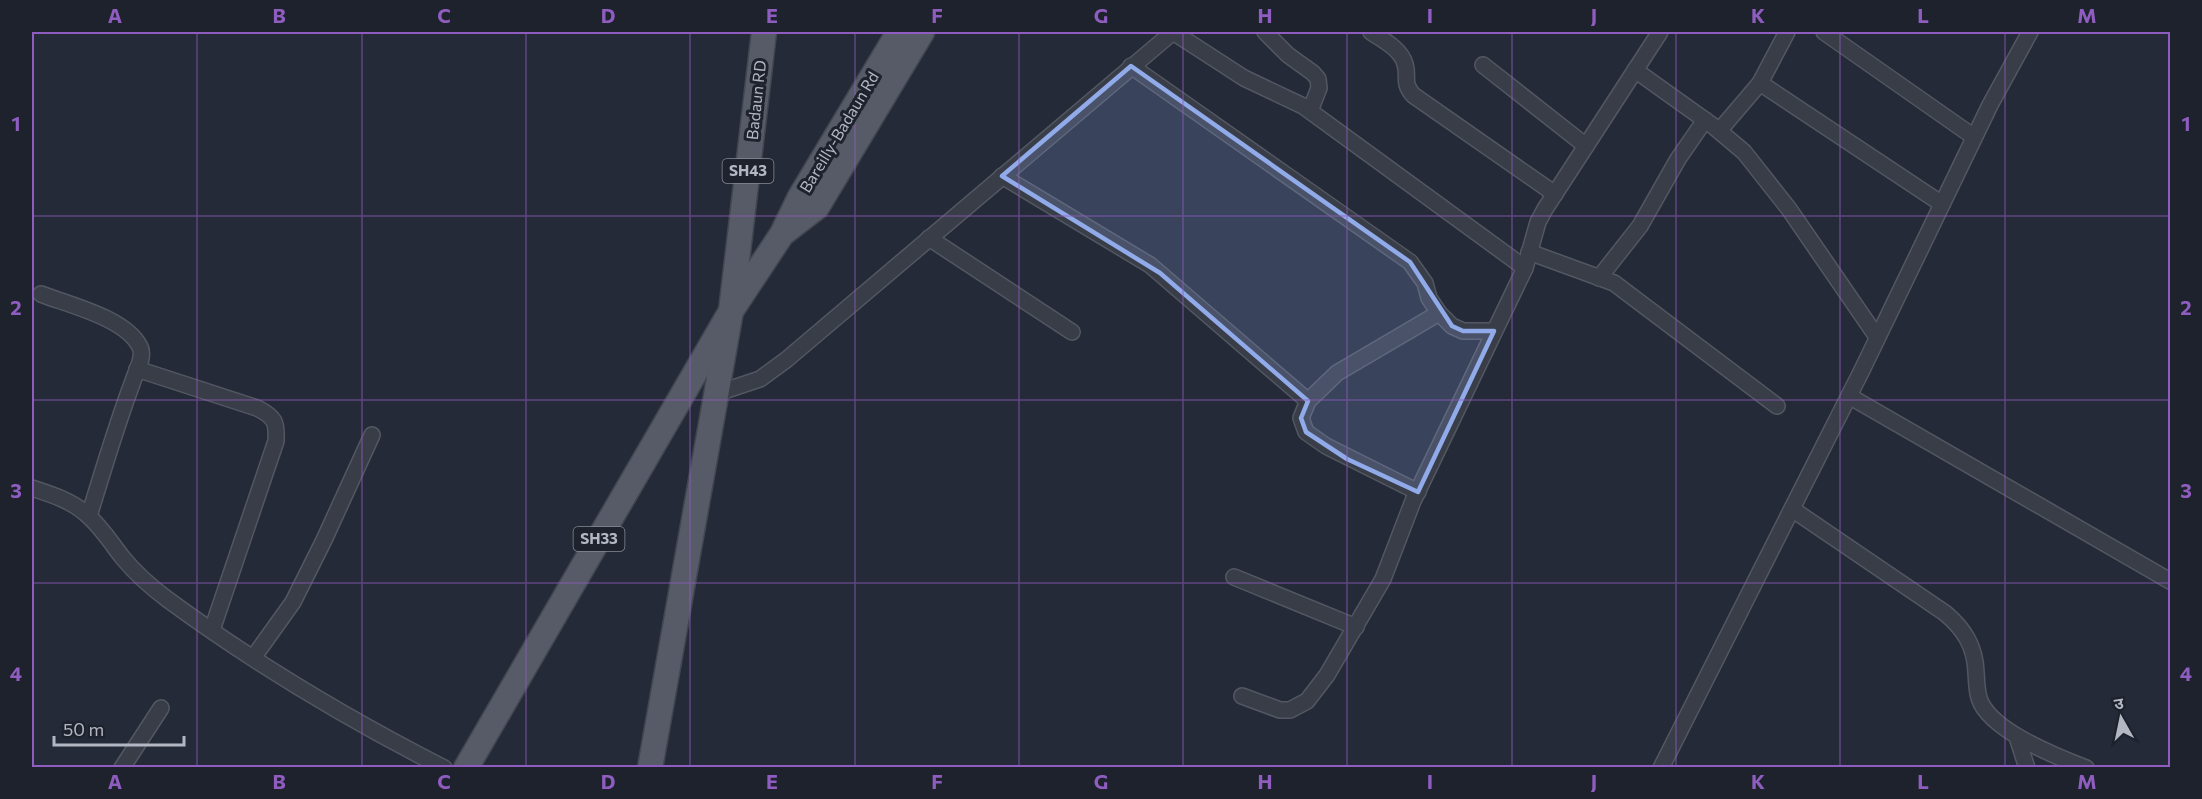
<svg xmlns="http://www.w3.org/2000/svg" width="2202" height="799" font-family="Commissioner,'Noto Sans Devanagari',sans-serif">
<style>
.lines{fill:none;stroke-linecap:round;stroke-linejoin:round}
.minor-casing{stroke:#535762;stroke-width:18}
.primary-casing{stroke:#414650;stroke-width:27}
.minor{stroke:#383d48;stroke-width:15}
.primary{stroke:#565b67;stroke-width:24}
.marked{fill:#91abea;fill-opacity:0.2;stroke:#91abea;stroke-width:4.5;stroke-linejoin:round}
.grid{fill:none;stroke:#8f5dc0;stroke-width:1.5;stroke-opacity:0.55}
.labels{text-anchor:middle;stroke-width:6;stroke-linejoin:round;paint-order:stroke}
.shield{fill:#1d222c;stroke:#868a96;stroke-width:1.5}
.shield-label{font-size:15px;font-weight:bold;fill:#b3b7c3}
.street-label{font-size:16px;fill:#b3b7c3;stroke:#1d222c}
.neatline{fill:none;stroke:#8f5dc0;stroke-width:2}
.grid-label{font-size:20px;text-anchor:middle;font-weight:bold;fill:#8f5dc0}
</style>
<rect width="100%" height="100%" fill="#242a37"/>
<g class="lines">
<defs>
<g id="minor">
<path d="M1173 32 1244 78 1303 106 1525 268"/>
<path d="M1265 32 1288 55 1313 73 1318 79 1319 88 1310 111"/>
<path d="M1371 32C1383 40 1401 49 1405 64 1409 77 1402 82 1413 95L1555 194"/>
<path d="M1824 32 1974 137"/>
<path d="M1483 65 1586 146"/>
<path d="M1131 66 1410 262 1425 283 1429 298 1439 313 1452 326 1463 331H1494"/>
<path d="M1635 70 1712 125 1744 152 1789 209 1877 337"/>
<path d="M1760 83 1942 204"/>
<path d="M1719 131 1760 83 1787 32"/>
<path d="M1002 176 1150 265 1308 401"/>
<path d="M929 238 1072 332"/>
<path d="M1529 252 1614 283 1777 406"/>
<path d="M1599 278 1640 226 1678 159 1705 120"/>
<path d="M41 294C69 305 126 318 140 347 145 357 136 371 133 381 116 426 103 471 89 516"/>
<path d="M137 369 257 408C275 417 277 422 276 441L212 630"/>
<path d="M718 393 760 379 786 360 1173 32"/>
<path d="M1849 396 2170 581"/>
<path d="M32 488C50 494 70 500 85 513 101 526 111 543 123 558 136 574 151 587 167 599 254 663 348 719 444 768"/>
<path d="M1418 492 1326 446 1306 432 1301 418 1308 401 1337 373 1439 313"/>
<path d="M1792 509 1945 613C1964 629 1975 646 1976 672 1977 683 1976 693 1981 703 1995 732 2057 757 2086 768"/>
<path d="M1234 577 1356 627"/>
<path d="M253 658 293 602 324 540 372 435"/>
<path d="M1242 696 1280 710H1290L1307 701 1327 675 1383 579 1413 501 1525 268 1538 222 1545 209 1660 32"/>
<path d="M2017 737 2027 768"/>
<path d="M122 768 161 708"/>
<path d="M1661 768 1862 370 1990 105 2030 32"/>
</g>
<g id="primary">
<path d="M784 230 800 197 899 32"/>
<path d="M466 768 731 311 782 234 817 207 922 32"/>
<path d="M650 768 731 311 764 32"/>
</g>
</defs>
<use href="#minor" class="minor-casing"/>
<use href="#primary" class="primary-casing"/>
<use href="#minor" class="minor"/>
<use href="#primary" class="primary"/>
</g>
<path class="marked" d="M1131 66 1410 262 1452 326 1463 331H1494L1418 492 1347 459 1306 432 1301 418 1308 401 1160 273 1002 176Z"/>
<path class="grid" d="M197 32V768M362 32V768M526 32V768M690 32V768M855 32V768M1019 32V768M1183 32V768M1347 32V768M1512 32V768M1676 32V768M1840 32V768M2005 32V768M32 216H2170M32 400H2170M32 583H2170"/>
<g class="labels">
<g class="shield">
<rect x="722.5" y="159" width="51" height="24" rx="4.5"/>
<rect x="573.5" y="527" width="51" height="24" rx="4.5"/>
</g>
<g class="shield-label">
<text x="748" y="176">SH43</text>
<text x="599" y="544">SH33</text>
</g>
<g class="street-label">
<text transform="translate(756 100) rotate(-84)" y="6">Badaun RD</text>
<text transform="translate(839 132) rotate(-59)" y="6">Bareilly-Badaun Rd</text>
</g>
</g>
<rect width="2202" height="799" fill="none" stroke="#1d222c" stroke-width="66"/>
<g transform="translate(2121 718) rotate(351)" stroke="#1d222c" stroke-width="4.5" paint-order="stroke">
<path d="M0-4.5L10 22L0 15L-10 22Z" fill="#b3b7c3"/>
<text y="-9" font-size="16" font-weight="bold" text-anchor="middle" fill="#b3b7c3">उ</text>
</g>
<path d="M54 736v9h130v-9" fill="none" stroke="#b3b7c3" stroke-width="3"/>
<text x="63" y="736" font-size="18" fill="#b3b7c3" stroke="#1d222c" stroke-width="4.5" paint-order="stroke">50 m</text>
<rect x="33" y="33" width="2136" height="733" class="neatline"/>
<g class="grid-label">
<text x="115" y="23">A</text>
<text x="279" y="23">B</text>
<text x="444" y="23">C</text>
<text x="608" y="23">D</text>
<text x="772" y="23">E</text>
<text x="937" y="23">F</text>
<text x="1101" y="23">G</text>
<text x="1265" y="23">H</text>
<text x="1430" y="23">I</text>
<text x="1594" y="23">J</text>
<text x="1758" y="23">K</text>
<text x="1923" y="23">L</text>
<text x="2087" y="23">M</text>
<text x="16" y="131">1</text>
<text x="2186" y="131">1</text>
<text x="16" y="315">2</text>
<text x="2186" y="315">2</text>
<text x="16" y="498">3</text>
<text x="2186" y="498">3</text>
<text x="16" y="681">4</text>
<text x="2186" y="681">4</text>
<text x="115" y="789">A</text>
<text x="279" y="789">B</text>
<text x="444" y="789">C</text>
<text x="608" y="789">D</text>
<text x="772" y="789">E</text>
<text x="937" y="789">F</text>
<text x="1101" y="789">G</text>
<text x="1265" y="789">H</text>
<text x="1430" y="789">I</text>
<text x="1594" y="789">J</text>
<text x="1758" y="789">K</text>
<text x="1923" y="789">L</text>
<text x="2087" y="789">M</text>
</g>
</svg>
